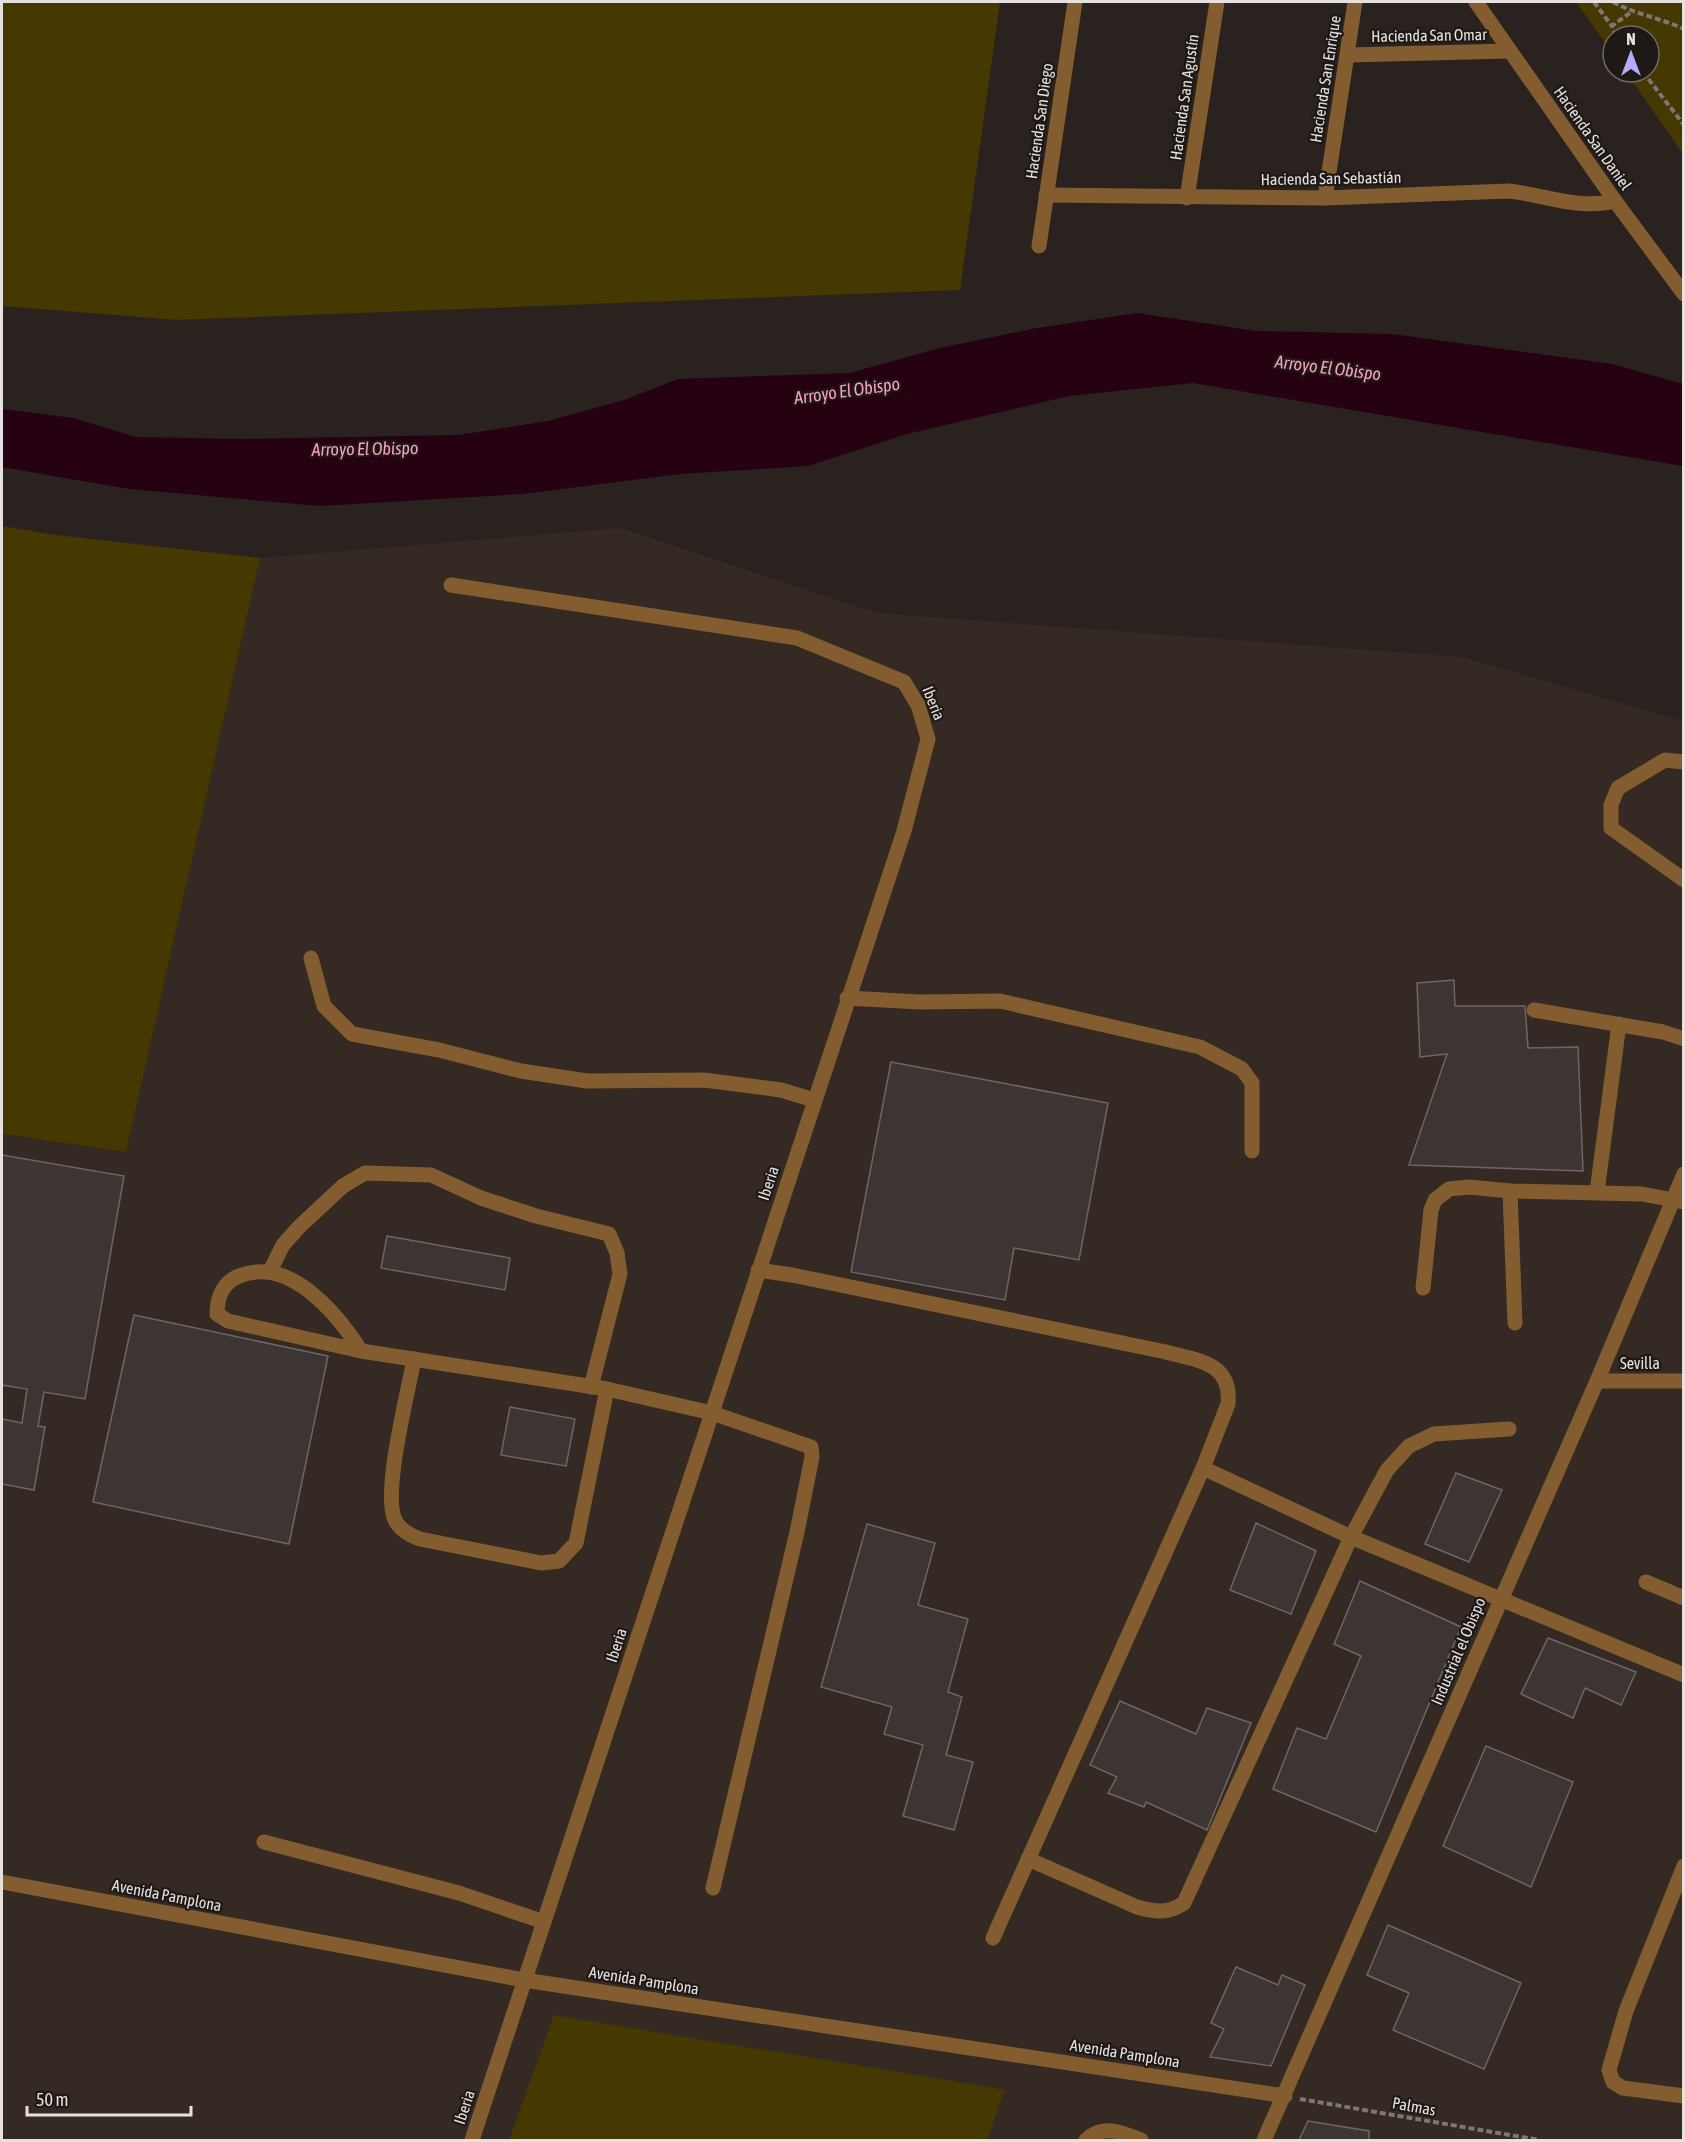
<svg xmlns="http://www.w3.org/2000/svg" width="1685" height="2142" font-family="'Asap Condensed',sans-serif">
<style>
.built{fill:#352923}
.green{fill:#453801}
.water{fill:#260111}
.building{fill:#3c3534;stroke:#6e6565;stroke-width:1.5}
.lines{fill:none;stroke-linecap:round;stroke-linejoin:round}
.path{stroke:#7c7674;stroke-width:4;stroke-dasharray:6 3;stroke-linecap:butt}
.minor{stroke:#835d2f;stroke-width:15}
.labels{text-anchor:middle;stroke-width:4.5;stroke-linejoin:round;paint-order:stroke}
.street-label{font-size:16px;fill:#e5e1df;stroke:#1f1916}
.water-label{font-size:18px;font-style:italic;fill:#fb9ebf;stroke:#1f1916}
</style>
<rect width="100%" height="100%" fill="#29221f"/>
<path class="built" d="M620 528 877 613 1462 657 1683 721V2140H2V1134L126 1152 260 558Z"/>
<g class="green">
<path d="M2 2H1000L960 290 177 320 2 306Z"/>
<path d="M1576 2H1683V154L1626 72H1649V36H1613V54Z"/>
<path d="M2 526 56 535 260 558 126 1152 2 1134Z"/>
<path d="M554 2015 1005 2090 987 2140H509Z"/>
</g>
<path class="water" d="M1137 313 1256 331 1392 334 1612 364 1683 384V466L1193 383 1069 396 907 434 808 466 680 474 522 494 320 506 129 489 2 467V409L73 418 136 437 240 439 458 435 548 421 624 400 678 379 850 373 940 348 1031 329Z"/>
<g class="building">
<path d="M1454 980 1455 1006H1525L1528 1048 1578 1047 1583 1171 1409 1165 1447 1054 1420 1057 1417 983Z"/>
<path d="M891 1062 1108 1103 1079 1260 1014 1248 1005 1300 851 1272Z"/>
<path d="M2 1155 124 1176 85 1399 44 1392 38 1426 45 1427 34 1490 2 1484V1419L22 1423 27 1389 2 1385Z"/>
<path d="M387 1236 510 1258 505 1290 381 1268Z"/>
<path d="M134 1315 328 1356 289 1544 93 1502Z"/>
<path d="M510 1407 575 1419 566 1466 501 1455Z"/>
<path d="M1456 1473 1502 1490 1469 1562 1425 1544Z"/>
<path d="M1256 1523 1316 1551 1291 1614 1230 1590Z"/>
<path d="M867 1524 935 1543 918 1605 968 1619 948 1692 962 1697 946 1755 973 1762 954 1830 903 1816 923 1745 884 1734 892 1707 821 1687Z"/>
<path d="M1360 1581 1461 1627 1376 1832 1273 1789 1297 1728 1326 1739 1361 1656 1334 1644Z"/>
<path d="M1548 1638 1636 1672 1621 1705 1585 1688 1573 1718 1521 1694Z"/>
<path d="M1120 1701 1196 1734 1207 1708 1251 1723 1207 1830 1146 1802 1144 1807 1108 1793 1117 1777 1090 1765Z"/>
<path d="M1486 1746 1573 1782 1531 1887 1443 1846Z"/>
<path d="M1388 1925 1521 1983 1484 2069 1393 2030 1409 1993 1367 1975Z"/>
<path d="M1236 1967 1278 1985 1282 1975 1305 1985 1271 2066 1210 2057 1224 2029 1211 2023Z"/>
<path d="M1308 2121 1369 2131V2140H1299Z"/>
</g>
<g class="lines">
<g class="path">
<path d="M1594 2 1612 26"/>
<path d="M1613 2C1635 14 1660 18 1684 29"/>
<path d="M1616 36 1612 26 1631 12"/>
<path d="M1643 72 1684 125"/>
<path d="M1300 2099 1539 2140"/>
</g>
<g class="minor">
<path d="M1476 2 1615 201 1684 294"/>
<path d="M1348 55 1510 51"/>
<path d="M1046 195 1325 198 1509 191C1545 195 1579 210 1615 201"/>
<path d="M1187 198 1217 2"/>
<path d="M1325 198 1355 2"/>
<path d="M1039 246 1075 2"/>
<path d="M451 585 797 638 904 682 918 705 928 739 904 831 472 2140"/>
<path d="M1684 762 1665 760 1618 788 1611 805V828L1684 880"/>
<path d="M311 958 324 1006 352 1034 439 1050 521 1071 587 1081 704 1080 781 1090 814 1100"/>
<path d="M847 998 920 1002 1000 1001 1200 1047 1242 1069 1252 1083V1151"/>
<path d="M1534 1010 1663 1032 1684 1039"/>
<path d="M1510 1191 1515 1323"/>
<path d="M1597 1192 1619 1024"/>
<path d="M758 1270 792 1275 1166 1352C1198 1361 1232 1362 1228 1404L1203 1468"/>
<path d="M270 1271 283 1245 299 1227 343 1186 365 1173 431 1175 481 1198 536 1216 609 1234 617 1253 620 1274 591 1387"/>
<path d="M1423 1288 1431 1210 1435 1200 1449 1189 1469 1187 1510 1191 1642 1194 1684 1202"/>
<path d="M361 1351C336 1312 289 1256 239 1276 223 1282 217 1298 217 1314L228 1321 361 1351 607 1389 712 1413 811 1447 812 1457 797 1532 713 1888"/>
<path d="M414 1359C408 1393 382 1493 395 1520 400 1530 409 1535 420 1539L541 1563 559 1561 576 1543 607 1389"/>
<path d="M1597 1381H1684"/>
<path d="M1646 1582 1684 1598"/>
<path d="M264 1842 459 1893 544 1922"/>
<path d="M1028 1859 1137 1907C1155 1912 1168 1914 1184 1903L1351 1537 1387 1470 1409 1446 1434 1434 1509 1429"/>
<path d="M1684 1866 1626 2011 1609 2070 1613 2082 1623 2088 1684 2096"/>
<path d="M2 1882 524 1980 1285 2096"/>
<path d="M993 1938 1203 1468 1351 1537 1684 1675"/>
<path d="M1086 2140C1103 2123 1122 2133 1141 2140"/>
<path d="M1264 2140 1597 1381 1684 1174"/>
</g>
</g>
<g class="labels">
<g class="street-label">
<text transform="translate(1429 35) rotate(-1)" y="6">Hacienda San Omar</text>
<text transform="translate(1325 79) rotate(-81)" y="6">Hacienda San Enrique</text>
<text transform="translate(1184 97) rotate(-82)" y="6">Hacienda San Agustín</text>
<text transform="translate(1039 121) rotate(-82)" y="6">Hacienda San Diego</text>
<text transform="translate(1593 138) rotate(55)" y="6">Hacienda San Daniel</text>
<text transform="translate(1331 178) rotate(-1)" y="6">Hacienda San Sebastián</text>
<text transform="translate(934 703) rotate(68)" y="6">Iberia</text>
<text transform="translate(768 1183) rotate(-72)" y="6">Iberia</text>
<text x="1640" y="1369">Sevilla</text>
<text transform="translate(616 1645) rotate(-72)" y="6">Iberia</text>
<text transform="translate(1458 1651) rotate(-67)" y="6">Industrial el Obispo</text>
<text transform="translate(167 1895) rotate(11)" y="6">Avenida Pamplona</text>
<text transform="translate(644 1980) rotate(9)" y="6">Avenida Pamplona</text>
<text transform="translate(1125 2053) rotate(9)" y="6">Avenida Pamplona</text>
<text transform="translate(1414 2106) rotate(10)" y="6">Palmas</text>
<text transform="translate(464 2107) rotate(-72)" y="6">Iberia</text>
</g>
<g class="water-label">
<text transform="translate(1328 368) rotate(7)" y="6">Arroyo El Obispo</text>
<text transform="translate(847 391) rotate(-8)" y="6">Arroyo El Obispo</text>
<text transform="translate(365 449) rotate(-1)" y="6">Arroyo El Obispo</text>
</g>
</g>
<rect width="1685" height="2142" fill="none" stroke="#e5e1df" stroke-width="6"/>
<g transform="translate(1631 54)"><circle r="28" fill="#1f1916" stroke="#6e6966" stroke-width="1.5"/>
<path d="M0-4.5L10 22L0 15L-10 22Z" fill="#b1adfa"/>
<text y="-9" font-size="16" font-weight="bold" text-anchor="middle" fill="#e5e1df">N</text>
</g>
<path d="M27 2106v9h164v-9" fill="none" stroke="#e5e1df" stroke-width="3"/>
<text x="36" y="2106" font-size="18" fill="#e5e1df" stroke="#1f1916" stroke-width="4.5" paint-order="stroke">50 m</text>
</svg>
